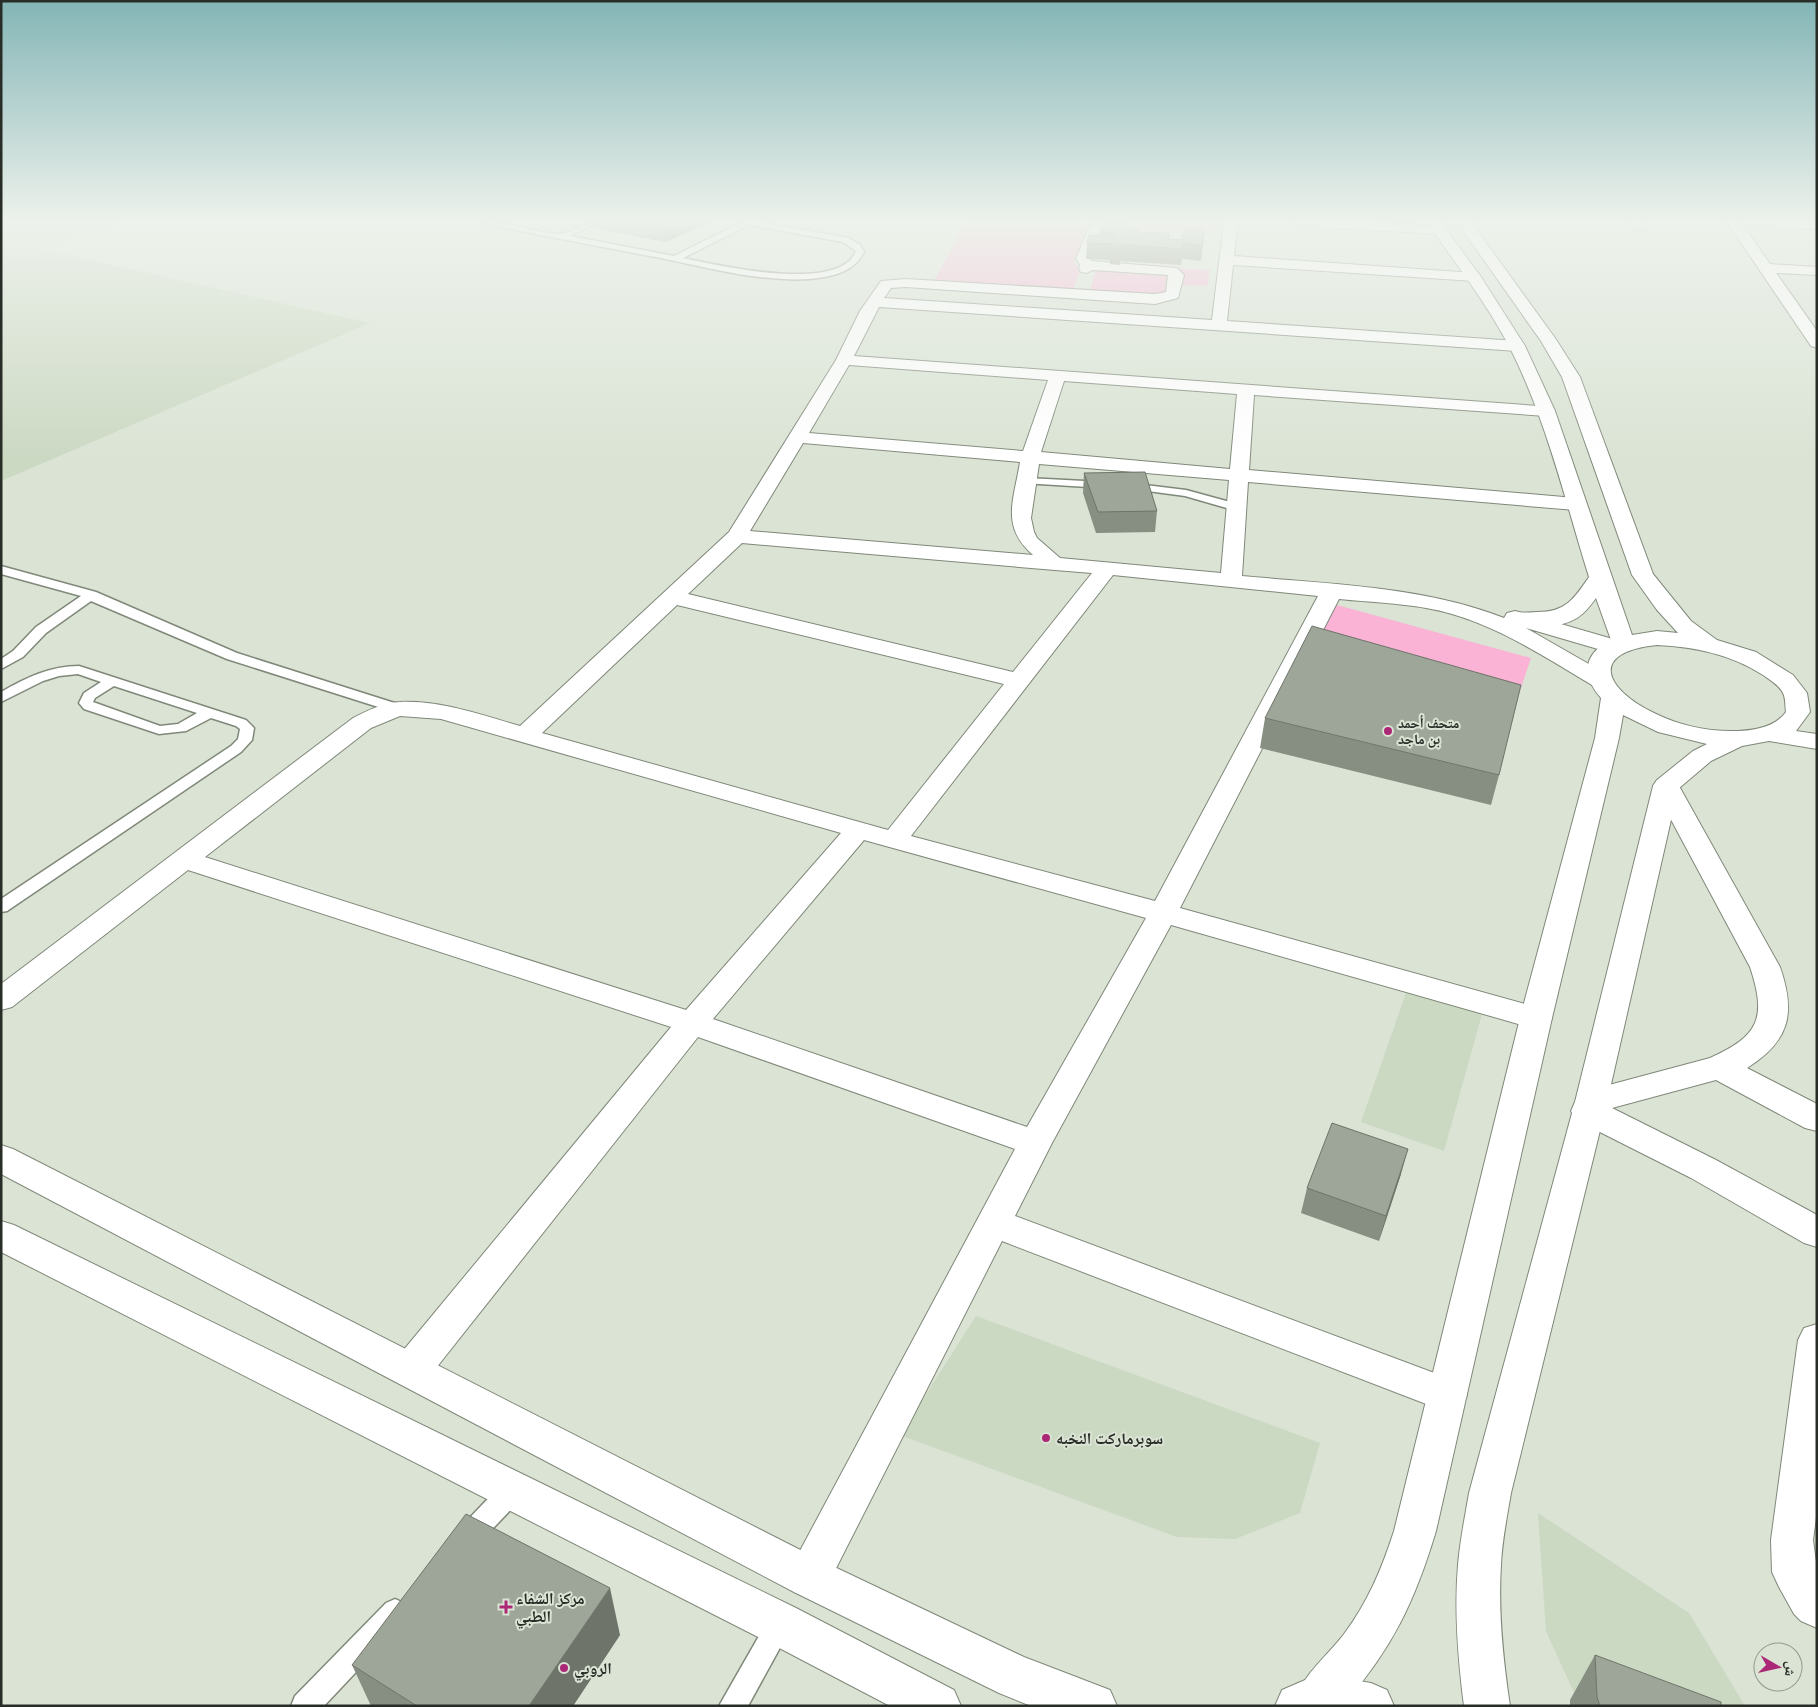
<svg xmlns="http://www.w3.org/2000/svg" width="1818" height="1707" font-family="Ubuntu,'Noto Naskh Arabic',sans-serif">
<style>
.built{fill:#cbd8c2}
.green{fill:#fab3d5}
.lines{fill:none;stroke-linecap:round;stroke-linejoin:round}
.service-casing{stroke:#7f8879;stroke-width:3}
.minor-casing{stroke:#7f8879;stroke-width:2}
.tertiary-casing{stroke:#7f8879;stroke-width:2}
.secondary-casing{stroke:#7f8879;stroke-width:2}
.service{fill:#fff;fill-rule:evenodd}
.minor{fill:#fff;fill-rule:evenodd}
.tertiary{fill:#fff;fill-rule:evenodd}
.secondary{fill:#fff;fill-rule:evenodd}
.wall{fill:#878f83}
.shaded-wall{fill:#6e746a}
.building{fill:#9da698;stroke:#6e746a}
.poi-dot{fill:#aa2875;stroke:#dae3d4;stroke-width:2}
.labels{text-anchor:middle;stroke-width:4;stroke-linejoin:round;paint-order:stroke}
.poi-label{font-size:14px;font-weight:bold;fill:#292d27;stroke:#dae3d4;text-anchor:start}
.near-poi-label{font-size:16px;font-weight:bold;fill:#292d27;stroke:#dae3d4;text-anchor:start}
</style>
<rect width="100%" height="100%" fill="#dae3d4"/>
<g class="built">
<path d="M1 222H124L41 249 370 323 1 481Z"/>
<path d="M1406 993 1482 1014 1444 1151 1361 1122Z"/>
<path d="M976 1316 1320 1443 1300 1513 1235 1539 1177 1537 900 1435Z"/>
<path d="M1538 1513 1689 1613 1745 1706H1580L1546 1631Z"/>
</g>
<g class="green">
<path d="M966 222 1088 223 1074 264 1081 268 1073 290 934 281Z"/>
<path d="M1099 222H1218L1217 229H1173L1099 225Z"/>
<path d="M1096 267H1150L1210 270 1207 286 1172 285 1169 292 1151 295 1090 292Z"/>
<path d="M1337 605 1531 658 1512 715 1307 654Z"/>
</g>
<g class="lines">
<defs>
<g id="service">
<path d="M482 222C509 221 534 233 559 234 570 234 583 222 599 222L570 236 674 256 742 222H759L848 238 859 244 864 251C856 272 831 277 810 279 760 282 709 268 661 258 602 247 544 236 486 224ZM749 225 843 242 856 251C840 294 717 265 683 258Z"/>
<path d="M1027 478 1104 482 1110 485 1104 488 1023 483 1021 481 1023 479Z"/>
<path d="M1129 483 1186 490 1241 505 1243 507 1237 511 1185 496 1125 488 1123 486Z"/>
<path d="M1 566 96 592 237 653 404 706 406 709 404 712H394L227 659 91 601 46 633 23 657 1 669V659L13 651 36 627 81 596 1 574Z"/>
<path d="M79 666 246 720 254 728 252 740 241 752 7 911 1 912V899L231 746 238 739 240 729 236 726 211 718 186 731 159 734 84 709 79 703 84 693 101 682 78 674 59 676 43 681 1 702V692C26 678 50 666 79 666ZM114 686 197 713 178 724 160 726 93 702 95 698Z"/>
<path d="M513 1479 522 1482 525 1490 522 1498 477 1545 468 1549 459 1545 455 1537 459 1529 504 1482Z"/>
<path d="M395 1599 404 1603 408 1612 404 1621 324 1706H291L295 1696 386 1603Z"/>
<path d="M780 1611 789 1615 793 1624 748 1706H719L771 1615Z"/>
</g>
<g id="minor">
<path d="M1094 222H1110L1102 229 1090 259 1092 261 1177 268 1184 275 1178 298 1155 304 906 287 891 288 884 298 1212 320 1224 222H1238L1234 256 1474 273 1479 274 1481 277 1479 280 1474 281 1233 265 1227 321 1517 341 1523 343 1525 346 1523 349 1517 351 879 307 854 356 1552 407 1555 411 1552 415 1546 416 1254 395 1249 470 1575 498 1582 500 1585 504 1582 508 1575 510 1248 482 1242 576C1328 584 1423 586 1504 618L1507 613 1515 611 1523 613 1623 642 1626 647 1623 652 1615 654 1526 628 1608 675 1612 680 1608 685 1600 687 1592 685C1540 654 1486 618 1426 608 1398 603 1368 602 1339 599L1180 908 1547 1010 1552 1018 1547 1026 1536 1029 1171 925 1052 1143 1015 1216 1461 1383 1467 1395 1461 1407 1447 1412 1002 1241 824 1592 809 1598 794 1592 787 1577 794 1562 1015 1149 698 1037 425 1382 411 1387 397 1382 392 1370 397 1358 671 1027 188 870 12 1007 1 1010V984L353 718C367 711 384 702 400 702 441 700 481 715 520 726L729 532 836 360 860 311 881 281 906 279 1155 294 1166 292 1168 275 1093 270 1086 273 1081 272 1079 269 1080 265 1076 259 1089 227ZM849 365 1048 380 1023 451 809 433ZM1064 381 1237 394 1230 469 1041 452ZM803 443 1020 462C1014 500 1000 526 1033 555L750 531ZM1039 464 1229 480 1221 573 1060 558 1037 538 1034 532 1031 518ZM742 543 1055 570 1092 573 1013 672 688 594ZM1113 575 1318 596 1155 901 911 836ZM677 605 1004 684 888 830 542 733ZM400 716 441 719 841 833 686 1010 205 857 371 728ZM864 840 1146 918 1027 1127 713 1019Z"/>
<path d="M1293 222H1370L1440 226 1447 230 1440 234 1300 226Z"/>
<path d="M1631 222H1645L1647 226 1640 230 1635 229Z"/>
<path d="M1727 222H1741L1770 264 1817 267V275L1776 273 1817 331V348L1811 346Z"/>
<path d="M1743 222H1817V229L1750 226Z"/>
<path d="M1666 778 1675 780 1679 786 1780 967C1796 1013 1790 1041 1747 1068L1817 1104V1131L1805 1128 1716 1080 1612 1108 1716 1160 1817 1215V1247L1804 1243 1691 1178 1576 1120 1571 1111 1579 1093 1710 1058C1759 1036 1767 1018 1750 967L1653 786 1657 780Z"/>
<path d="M1817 1324V1510L1813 1540 1817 1569V1628L1801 1621 1794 1614 1779 1587 1772 1572 1771 1540 1798 1340 1804 1328Z"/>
</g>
<path id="tertiary" d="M1427 222H1441L1481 277 1525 346 1555 411 1632 635 1657 631 1678 633 1657 610 1632 575 1562 377 1541 341 1457 222H1471L1555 338 1580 377 1653 574 1691 621 1717 640 1756 652 1793 675 1807 693 1810 712 1796 731 1817 734V749L1769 741 1742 746 1711 761 1678 789 1607 1102 1511 1493C1507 1517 1502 1541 1501 1565 1498 1612 1503 1659 1510 1706H1464C1458 1659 1454 1612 1458 1565 1460 1540 1465 1517 1469 1493L1575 1102 1653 786 1657 780 1693 751 1707 744 1658 732 1623 715 1619 738 1552 1018 1436 1531C1415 1601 1392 1649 1344 1704L1342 1706H1300L1296 1697C1306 1672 1328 1655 1344 1634 1368 1602 1382 1568 1394 1531L1520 1018 1595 738 1601 698C1581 675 1583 654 1611 640L1596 598C1591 605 1585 613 1577 618 1559 629 1529 629 1510 624L1507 619 1510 614C1519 612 1528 613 1537 612 1566 612 1574 599 1589 577 1565 500 1546 418 1509 346 1486 302 1455 263 1427 222ZM1657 645C1695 647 1730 654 1763 675 1770 680 1779 685 1783 693 1786 699 1785 706 1786 712 1775 727 1755 730 1738 731 1710 732 1680 726 1654 713 1604 689 1588 652 1657 645Z"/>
<g id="secondary">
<path d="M1 1145 13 1149 824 1562 1024 1657 1110 1690 1117 1706H1031L999 1693 794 1592 1 1174Z"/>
<path d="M1 1221 14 1225 796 1608 954 1690 961 1706H890L764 1640 1 1252Z"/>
<path d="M1319 1674 1371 1683 1387 1690 1394 1706H1275L1282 1690Z"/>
</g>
</defs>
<use href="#service" class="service-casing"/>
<use href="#minor" class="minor-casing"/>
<use href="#tertiary" class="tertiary-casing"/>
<use href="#secondary" class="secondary-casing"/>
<use href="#service" class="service"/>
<use href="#minor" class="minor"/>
<use href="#tertiary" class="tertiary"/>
<use href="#secondary" class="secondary"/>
</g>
<g class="wall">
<path d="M592 222H711L665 242 593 228Z"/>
<path d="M1205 230 1201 261 1182 259 1181 265 1120 261V265L1110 264V260L1086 259 1087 243 1099 235 1100 232H1139L1169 233 1168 239 1182 240Z"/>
<path d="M1084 473 1157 511 1155 532 1096 533 1083 493Z"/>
<path d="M1265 718 1499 775 1491 805 1260 748Z"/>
<path d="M1401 1174 1379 1241 1301 1213 1307 1188Z"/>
<path d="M620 1635 573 1706H371L352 1665Z"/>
<path d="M1595 1655 1721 1706H1570V1700Z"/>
</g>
<g class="shaded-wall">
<path d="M675 222H711L665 242 664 226Z"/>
<path d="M1408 1149 1401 1174 1379 1241 1386 1216Z"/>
<path d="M610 1588 620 1635 573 1706H529Z"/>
</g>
<g class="building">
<path d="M640 222H675L664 226Z"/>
<path d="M1103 222 1127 223 1126 228 1139 229V232L1169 233 1168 239 1182 240 1184 229 1205 230 1202 245 1183 243 1182 249 1122 245 1121 248H1111L1112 244 1087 243 1089 235 1113 236 1114 233 1100 232Z"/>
<path d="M1145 472 1157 511 1098 512 1084 473Z"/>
<path d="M1312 626 1521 685 1499 775 1265 718Z"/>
<path d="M1332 1123 1408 1149 1386 1216 1307 1188Z"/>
<path d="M466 1514 610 1588 529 1706H417L352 1665Z"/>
<path d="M1595 1655 1721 1702V1706H1600L1597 1697Z"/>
</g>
<linearGradient id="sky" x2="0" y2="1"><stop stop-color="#83b5b6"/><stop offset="0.48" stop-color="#eef2ec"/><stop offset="1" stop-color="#eef2ec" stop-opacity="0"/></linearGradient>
<rect width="1818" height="461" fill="url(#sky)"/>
<g class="poi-dot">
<circle cx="1388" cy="731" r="5"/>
<circle cx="1046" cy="1438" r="5"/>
<path d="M503.5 1599.5h5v5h5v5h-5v5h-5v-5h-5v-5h5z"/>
<circle cx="564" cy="1668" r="5"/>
</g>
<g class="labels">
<g class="poi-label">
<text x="1398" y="728">متحف أحمد<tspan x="1398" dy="16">بن ماجد</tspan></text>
</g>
<g class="near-poi-label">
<text x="1056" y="1444">سوبرماركت النخبه</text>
<text x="516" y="1604">مركز الشفاء<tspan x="516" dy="18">الطبي</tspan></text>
<text x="574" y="1674">الروبي</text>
</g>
</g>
<rect width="1818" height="1707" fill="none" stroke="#292d27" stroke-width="5"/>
<g transform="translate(1778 1667) rotate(99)"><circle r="24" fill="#dae3d4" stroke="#939a8f"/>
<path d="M0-4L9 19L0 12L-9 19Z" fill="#aa2875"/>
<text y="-8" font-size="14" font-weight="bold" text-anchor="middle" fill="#292d27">ش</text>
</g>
</svg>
